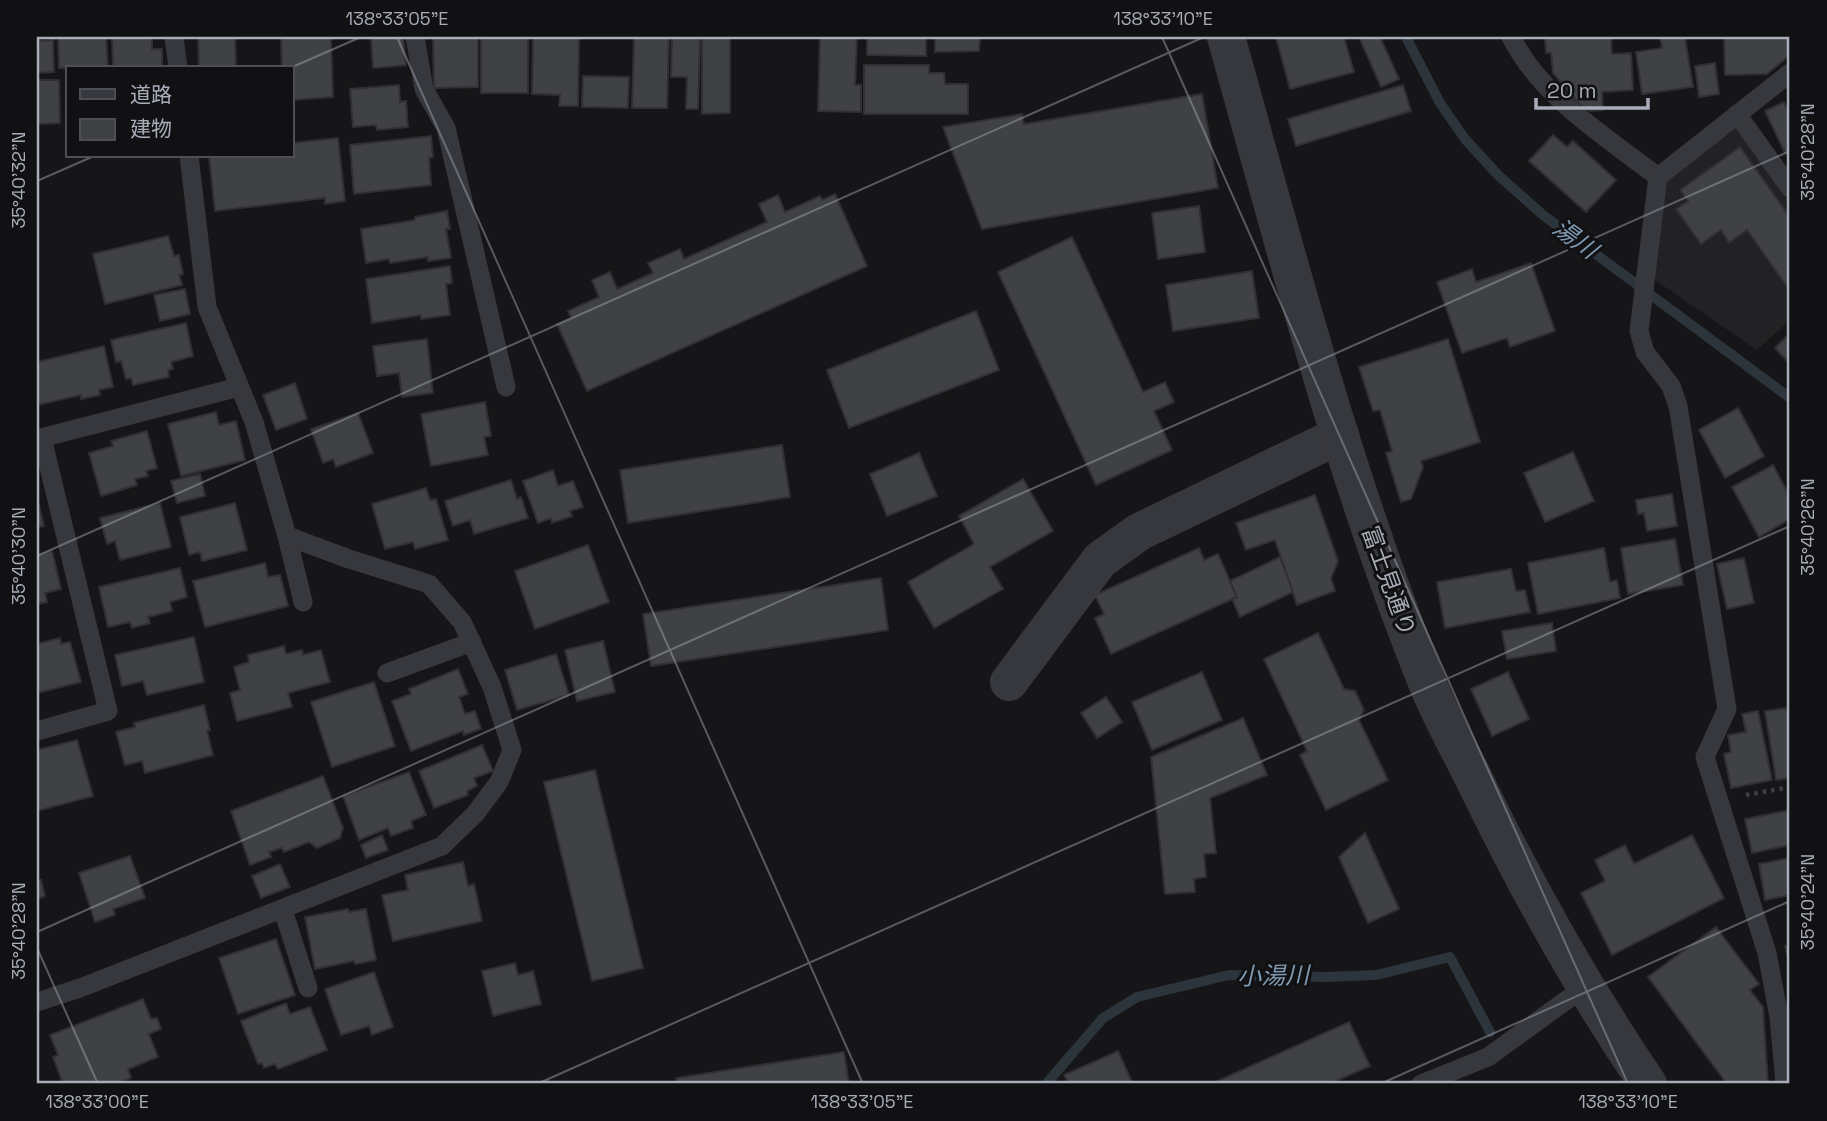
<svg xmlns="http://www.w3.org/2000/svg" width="1827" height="1121" font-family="'Space Grotesk','Noto Sans JP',sans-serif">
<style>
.built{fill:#222225}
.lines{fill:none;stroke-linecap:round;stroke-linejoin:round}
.stream{stroke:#2c353c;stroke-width:10}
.building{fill:#404145;stroke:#303034;stroke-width:2}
.path{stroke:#3d3f44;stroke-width:4.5;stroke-dasharray:3.5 5;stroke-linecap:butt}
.service{stroke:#37383d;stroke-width:19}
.minor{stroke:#37383d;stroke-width:38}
.tertiary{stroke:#37383d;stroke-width:38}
.ticks{fill:none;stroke:#a8adb8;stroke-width:2;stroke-opacity:0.45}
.labels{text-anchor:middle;stroke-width:6;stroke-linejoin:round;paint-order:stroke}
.street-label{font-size:23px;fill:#a8adb8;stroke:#111113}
.water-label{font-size:24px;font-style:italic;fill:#7f9bb3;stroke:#111113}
.neatline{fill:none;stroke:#a8adb8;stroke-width:2.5}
.ticks-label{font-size:18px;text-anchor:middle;fill:#a8adb8}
</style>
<rect width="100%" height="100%" fill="#161618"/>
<path class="built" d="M1737 114 1790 188V320L1757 350 1646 274 1658 177Z"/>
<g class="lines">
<g class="stream">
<path d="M1406 37 1440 103 1465 139 1498 175 1543 215 1790 398"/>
<path d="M1046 1084 1103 1018 1137 997 1229 975 1327 977 1376 975 1450 957 1490 1032"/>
</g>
</g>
<g class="building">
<path d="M58 37H106L108 67 59 68Z"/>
<path d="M112 37H152V49H162V67H113Z"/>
<path d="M198 37H235L236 68H199Z"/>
<path d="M281 37H331L333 97 292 100V68H282Z"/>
<path d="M371 37H403L406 65 373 68Z"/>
<path d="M433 37H478V87L434 88Z"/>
<rect x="481" y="37" width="47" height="56"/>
<path d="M533 37H579L578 106H559L560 95 532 94Z"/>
<path d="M634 37H669L667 108H632Z"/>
<path d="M672 37H700L698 109H686L687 77H671Z"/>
<path d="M702 37H730V113L702 114Z"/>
<path d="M820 37H857L855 85H861V112L818 111Z"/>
<path d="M867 37H926V56L867 55Z"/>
<path d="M935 37H980L979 51 935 52Z"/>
<path d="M1276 37H1344L1354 72 1290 89Z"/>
<path d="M1359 37H1380L1399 79 1381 87Z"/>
<path d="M1545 37H1611L1612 54 1631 53 1633 90 1602 92 1603 110 1590 111 1579 104 1553 73 1551 53H1546Z"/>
<path d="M1660 37H1685L1693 87 1642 94 1636 52 1662 48Z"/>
<path d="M1724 37H1790V55L1767 74 1725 75Z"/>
<path d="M53 40 54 72 37 73V41Z"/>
<path d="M1715 63 1719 94 1699 97 1695 66Z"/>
<path d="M864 65H929V73H944L945 84H968V114H864Z"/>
<path d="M583 76 629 77 628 108 582 107Z"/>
<path d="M37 80H59L60 123 37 124Z"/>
<path d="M399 85 400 102 406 101 408 127 377 130 376 125 353 127 350 89Z"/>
<path d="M1403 85 1411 111 1296 146 1288 119Z"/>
<path d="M1202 94 1218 188 982 229 943 127 1022 114 1024 124Z"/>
<path d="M1784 102 1787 108 1790 107V150L1785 153 1765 111Z"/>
<path d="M1553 135 1567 147 1573 141 1616 180 1586 212 1529 161Z"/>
<path d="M431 136 433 157 429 158 431 185 354 194 350 145Z"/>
<path d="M338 138 345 201 325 204V198L215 211 209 156H292V143Z"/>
<path d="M1740 147 1790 217V291L1747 230 1729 243 1721 230 1701 244 1676 209 1688 201 1680 190Z"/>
<path d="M835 194 867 266 587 391 557 324 571 318 568 311 599 297 592 280 610 272 617 289 653 273 648 263 680 249 684 259 767 222 759 204 778 195 785 212 820 196 822 200Z"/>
<path d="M1199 206 1205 252 1158 259 1152 213Z"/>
<path d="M447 211 450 229H446L451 258 428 261V257L390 263 389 259 366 263 361 229 415 220V217Z"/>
<path d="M168 236 174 256 179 255 183 274 179 275 182 285 105 304 93 254Z"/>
<path d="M1072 237 1143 392 1165 382 1174 402 1154 411 1172 450 1096 485 998 272Z"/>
<path d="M1531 263 1555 331 1510 347 1507 338 1462 353 1437 282 1472 269 1476 282Z"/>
<path d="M450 266 452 283 446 284 450 315 421 319V315L372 323 366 279Z"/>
<path d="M1252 271 1259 318 1173 331 1166 285Z"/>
<path d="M185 289 190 314 160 321 154 295Z"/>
<path d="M976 311 999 370 849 428 827 370Z"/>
<path d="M186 323 193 356 171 362 173 369 168 370 169 377 133 385 131 378 126 379 121 361 116 362 111 340Z"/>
<path d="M1790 333V364L1775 348Z"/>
<path d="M427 339 433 393 402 397 399 373 377 376 373 346Z"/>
<path d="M1448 339 1480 442 1421 461 1423 467 1411 499 1401 502 1386 453 1392 451 1380 410 1373 411 1359 367Z"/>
<path d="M104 346 113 387 99 390 100 395 81 399V395L37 405V362Z"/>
<path d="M295 383 307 419 276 430 263 395Z"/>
<path d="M485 402 491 436 484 437 488 455 431 466 421 414Z"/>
<path d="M1738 408 1764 456 1725 478 1699 430Z"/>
<path d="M216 412 219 425 236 421 245 460 181 476 168 424Z"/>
<path d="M358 413 373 453 336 467 333 459 323 463 311 429Z"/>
<path d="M147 431 157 468 146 471 148 476 135 479 137 485 101 496 89 453 113 446 111 441Z"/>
<path d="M782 445 790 497 628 523 620 470Z"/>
<path d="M1573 452 1594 501 1545 522 1524 473Z"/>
<path d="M919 453 937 496 887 516 870 474Z"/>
<path d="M1773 465 1790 497V519L1759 537 1732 487Z"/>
<path d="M553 470 558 486 573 481 583 507 570 511 572 516 552 523 551 518 538 523 523 481Z"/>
<path d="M200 474 205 496 177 503 171 481Z"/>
<path d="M1023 479 1053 531 990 567 1003 589 934 628 908 582 974 544 959 516Z"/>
<path d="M511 480 517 499 521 497 528 518 474 534 470 520 453 526 445 501Z"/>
<path d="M426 488 430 500 436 499 448 540 415 549 413 542 385 549 372 504Z"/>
<path d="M1672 494 1677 526 1647 531 1644 513 1638 514 1636 500Z"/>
<path d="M1315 495 1338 561 1331 578 1335 591 1297 605 1275 540 1246 550 1236 523Z"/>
<path d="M37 497 44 526 37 527Z"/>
<path d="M160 503 171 547 120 560 115 541 107 544 100 518Z"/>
<path d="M235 503 247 550 202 561 200 552 189 555 180 517Z"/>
<path d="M1675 539 1683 585 1628 594 1621 548Z"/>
<path d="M588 545 609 602 535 629 515 571Z"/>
<path d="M1199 548 1204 560 1218 554 1237 597 1111 654 1095 618 1104 614 1095 595Z"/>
<path d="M1604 548 1610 582 1617 580 1620 598 1538 614 1528 563Z"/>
<path d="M52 551 61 589 45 593 47 602 37 604V555Z"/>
<path d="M1280 557 1293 592 1240 617 1232 599 1237 597 1230 581Z"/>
<path d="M1744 558 1754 603 1727 609 1717 564Z"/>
<path d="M265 563 268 577 280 575 288 606 205 627 193 581Z"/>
<path d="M180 568 187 597 170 602 172 611 148 617 150 623 132 628 130 622 108 627 99 587Z"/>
<path d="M1511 569 1516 591 1525 590 1530 612 1445 628 1437 582Z"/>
<path d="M881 578 888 630 651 666 643 614Z"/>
<path d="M1552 623 1556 651 1507 659 1502 631Z"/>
<path d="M1318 633 1344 689 1355 691 1364 710 1359 720 1388 780 1326 810 1300 755 1307 751 1264 659Z"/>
<path d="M194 637 204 682 147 695 143 681 122 686 115 655Z"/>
<path d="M60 638 61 644 70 642 81 682 37 693V644Z"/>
<path d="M603 641 615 692 577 701 565 650Z"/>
<path d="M284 646 286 654 302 650 303 655 321 650 330 682 288 693 292 707 237 721 230 693 240 690 234 667 249 662 248 655Z"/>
<path d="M556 654 569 695 517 710 505 670Z"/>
<path d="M458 669 468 694 459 697 465 714 475 711 481 729 464 735 463 731 411 751 392 701 411 694 409 689Z"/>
<path d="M1202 672 1222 720 1152 750 1132 702Z"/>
<path d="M1508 672 1529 719 1492 736 1471 689Z"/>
<path d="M374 682 395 746 332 767 311 702Z"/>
<path d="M1106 697 1122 722 1097 738 1081 713Z"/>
<path d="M204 705 210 730 207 731 213 755 145 773 142 761 125 765 116 732 135 727 134 723Z"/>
<path d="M1787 708 1788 713H1790V778L1776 780 1765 711Z"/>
<path d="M1758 711 1772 780 1731 788 1724 754 1731 752 1728 735 1746 732 1742 714Z"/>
<path d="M1243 718 1267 775 1210 798 1216 853 1204 854 1206 877 1194 879 1195 892 1165 894 1151 757Z"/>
<path d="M77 740 93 796 37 811V750Z"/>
<path d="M482 745 493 771 474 778 477 786 467 791 468 795 434 808 419 771Z"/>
<path d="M595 770 643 968 592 981 544 782Z"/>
<path d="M409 772 426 815 411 821 413 828 391 836 388 828 359 840 343 796Z"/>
<path d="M323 776 343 828 340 838 317 848 309 842 284 852 282 848 269 852 271 857 250 865 231 811Z"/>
<path d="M1790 810V845L1752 853 1745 819Z"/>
<path d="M1365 833 1399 909 1368 923 1339 857Z"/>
<path d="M382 835 388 850 366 858 361 845Z"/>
<path d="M1692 835 1724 898 1612 955 1581 893 1605 881 1595 860 1625 845 1634 864Z"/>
<path d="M130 856 145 898 113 909 115 915 95 922 79 873Z"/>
<path d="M1790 858V895L1765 900 1759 864Z"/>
<path d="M463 862 468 886 474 884 482 921 393 941 382 895 408 890 405 875Z"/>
<path d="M280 864 290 887 261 898 252 876Z"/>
<path d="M41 880 45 896 37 899V881Z"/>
<path d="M348 909 349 912 366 909 376 960 355 964 354 961 315 969 305 917Z"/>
<path d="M1716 927 1759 984 1750 990 1763 1007 1768 1084H1727L1648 977Z"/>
<path d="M276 939 295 995 238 1014 219 958Z"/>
<path d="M1790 945V967L1785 946Z"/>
<path d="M515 963 518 975 533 971 541 1004 493 1016 482 971Z"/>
<path d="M374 972 393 1027 372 1035 369 1026 341 1035 325 989Z"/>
<path d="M143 999 151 1019 157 1018 161 1029 149 1034 158 1057 128 1069 131 1078 114 1084H63L53 1057 58 1055 50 1035Z"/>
<path d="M286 1003 290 1014 310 1007 327 1050 278 1069 275 1064 264 1068 262 1063 258 1064 241 1021Z"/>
<path d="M1349 1022 1370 1066 1329 1084H1211Z"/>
<path d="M1118 1051 1133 1084H1069L1064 1075Z"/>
<path d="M844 1052 849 1084H677L676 1078Z"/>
</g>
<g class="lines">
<path class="path" d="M1746 795 1790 787"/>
<g class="service">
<path d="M174 37 178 68"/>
<path d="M415 37 424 89 446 128 506 387"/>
<path d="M1511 37C1542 98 1605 136 1658 177"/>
<path d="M1737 114 1790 188"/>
<path d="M189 156 207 307 254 422 287 536 303 602"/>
<path d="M37 439 239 387"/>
<path d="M387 673 472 642"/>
<path d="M37 731 108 711 42 438"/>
<path d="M283 910 308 988"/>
<path d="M37 1002 80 988 442 846 475 814 499 782 512 750 492 687 462 622 429 584 349 559 287 536"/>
<path d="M1421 1084 1488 1057 1586 986"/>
<path d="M1785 1084 1779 1017 1767 953 1705 757 1727 709 1678 406 1671 386 1645 352 1639 331 1658 177 1790 73"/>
</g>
<path class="minor" d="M1009 682 1100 560 1139 532 1340 435"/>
<path class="tertiary" d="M1226 37C1287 254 1343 475 1428 685 1441 716 1458 747 1473 777 1524 883 1582 987 1648 1084"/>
</g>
<path class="ticks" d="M397 37 863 1084M1162 37 1628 1084M290 68 361 37M37 181 94 156M37 556 1204 37M37 932 1790 151M37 948 98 1084M537 1084 1790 526M1380 1084 1790 901"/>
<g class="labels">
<g class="street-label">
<text transform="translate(1389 581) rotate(70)" y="8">富士見通り</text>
</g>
<g class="water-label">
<text transform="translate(1575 239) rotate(36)" y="8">湯川</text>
<text transform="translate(1273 976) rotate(-1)" y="8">小湯川</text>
</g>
</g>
<rect width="1827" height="1121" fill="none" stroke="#111113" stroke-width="77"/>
<rect x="66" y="66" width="228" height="91" fill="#111113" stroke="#4d4f55" stroke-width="2"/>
<rect x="80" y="89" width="35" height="10" fill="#37383d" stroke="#4d4f55" stroke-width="2"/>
<text x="130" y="102" font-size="21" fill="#a8adb8">道路</text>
<rect x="80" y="119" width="35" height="21" fill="#404145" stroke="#4d4f55" stroke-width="2"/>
<text x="130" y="136" font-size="21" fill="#a8adb8">建物</text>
<path d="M1536 98v10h112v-10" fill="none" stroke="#a8adb8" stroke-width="3.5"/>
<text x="1547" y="98" font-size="21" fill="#a8adb8" stroke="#111113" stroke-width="5" paint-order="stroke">20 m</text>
<rect x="38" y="38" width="1750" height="1044" class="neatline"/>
<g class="ticks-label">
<text x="397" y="25">138°33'05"E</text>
<text x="1163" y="25">138°33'10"E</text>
<text transform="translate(1808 152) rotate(-90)" y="6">35°40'28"N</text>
<text transform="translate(19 180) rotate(-90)" y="6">35°40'32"N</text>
<text transform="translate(1808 527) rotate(-90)" y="6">35°40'26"N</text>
<text transform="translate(19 556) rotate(-90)" y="6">35°40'30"N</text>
<text transform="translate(1808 902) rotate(-90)" y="6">35°40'24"N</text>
<text transform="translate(19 931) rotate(-90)" y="6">35°40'28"N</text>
<text x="97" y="1108">138°33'00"E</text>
<text x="862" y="1108">138°33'05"E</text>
<text x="1628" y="1108">138°33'10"E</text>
</g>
</svg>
